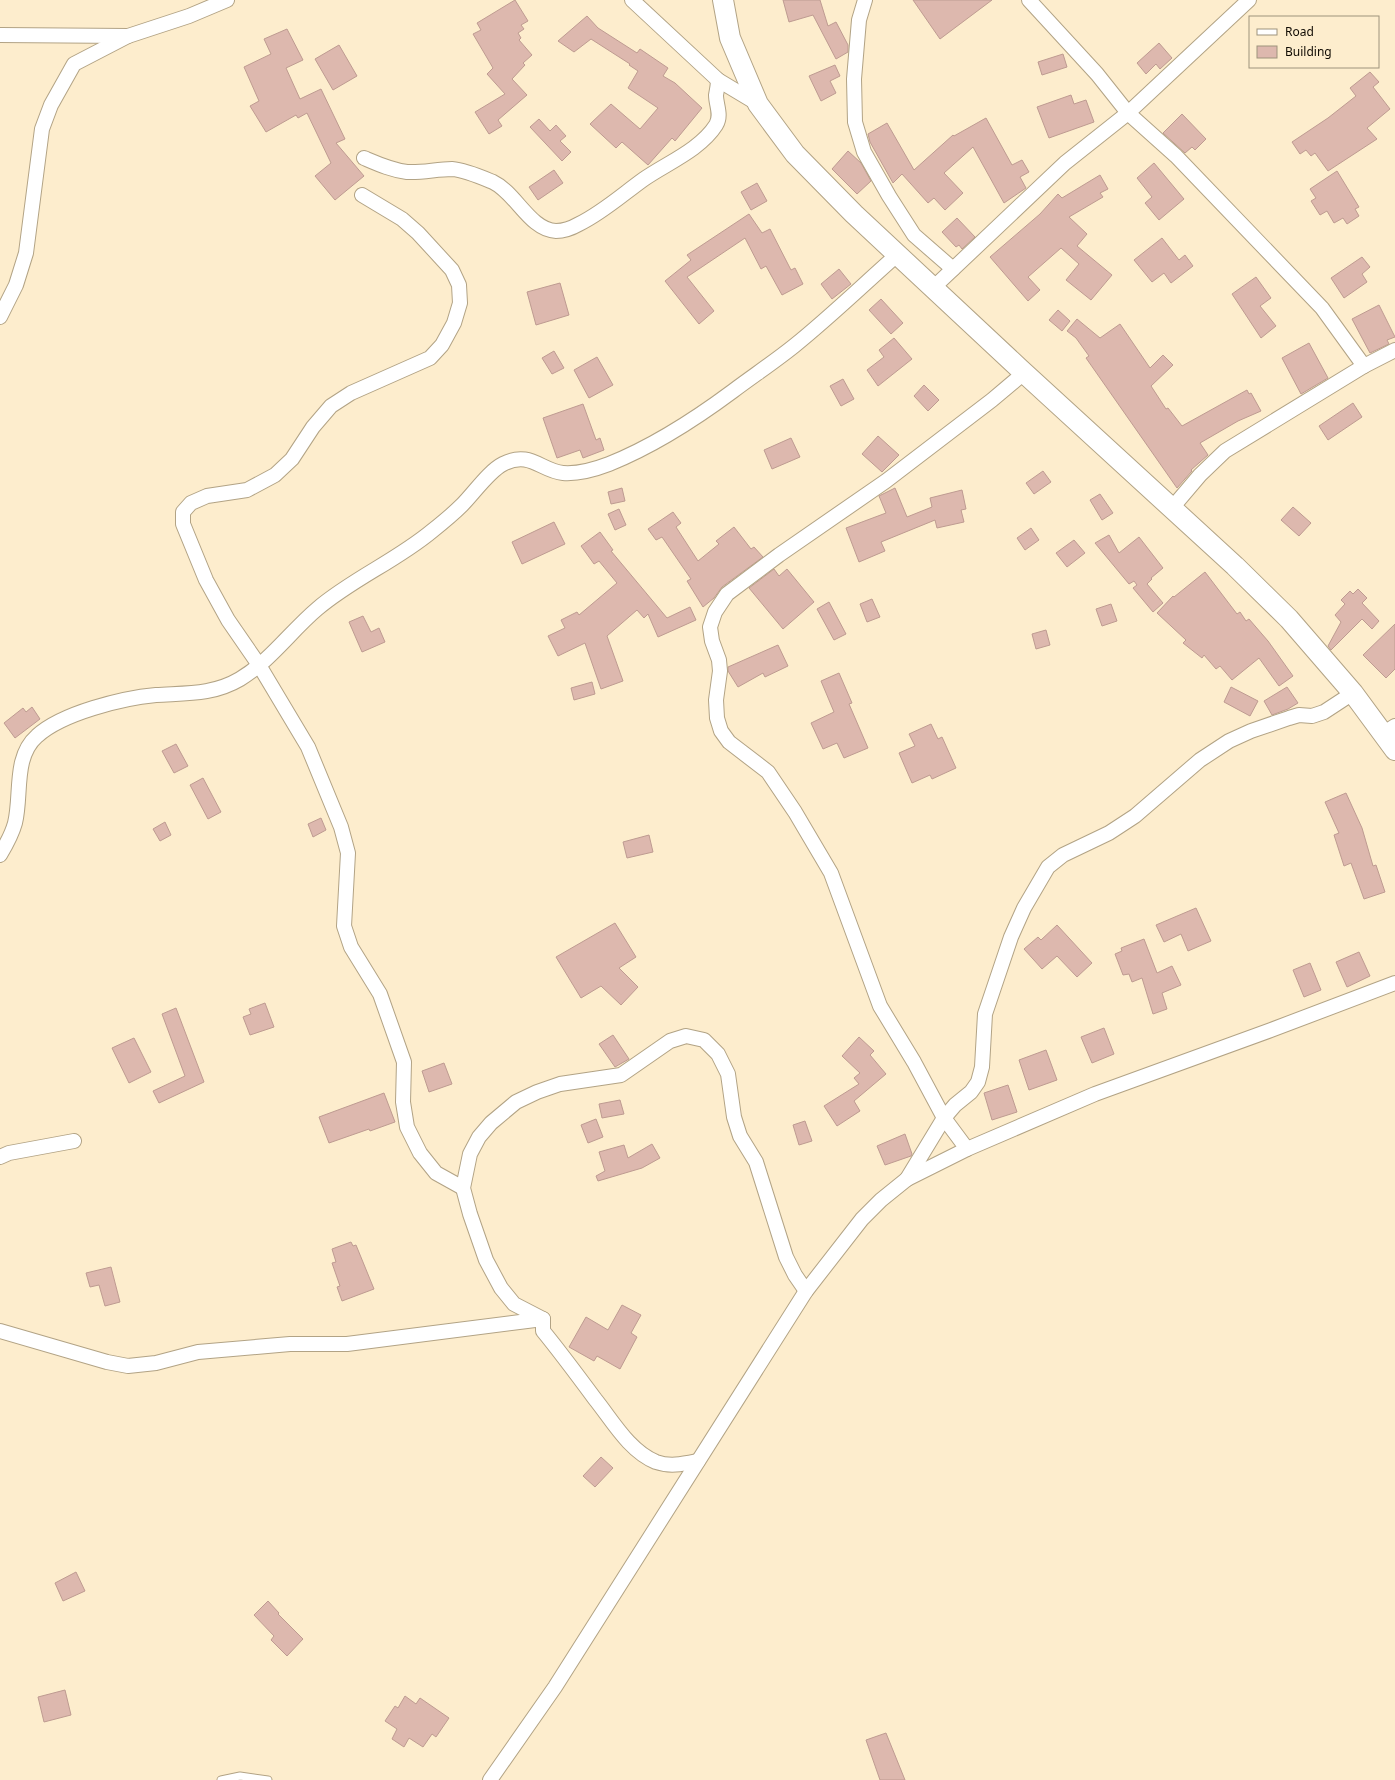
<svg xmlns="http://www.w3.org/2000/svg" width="1395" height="1780" font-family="'Noto Sans',sans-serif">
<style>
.building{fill:#ddb8ae;stroke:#be9b91}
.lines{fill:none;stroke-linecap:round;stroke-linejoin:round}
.service-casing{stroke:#b2a385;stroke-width:9}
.minor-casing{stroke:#b2a385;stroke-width:16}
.secondary-casing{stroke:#b2a385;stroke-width:22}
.service{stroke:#fff;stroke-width:7}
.minor{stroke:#fff;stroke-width:14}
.secondary{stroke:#fff;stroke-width:20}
</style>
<rect width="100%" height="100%" fill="#fdedcd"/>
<g class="building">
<path d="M515 0 528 21 521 25 524 29 518 33 521 38 519 40 532 55 523 63 525 65 512 79 527 95 498 120 502 126 489 134 475 112 505 94 487 74 493 68 473 34 481 30 477 23Z"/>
<path d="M783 0H820L828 26 836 22 848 45V52L836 59 813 15 789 22Z"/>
<path d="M913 0H992L940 39Z"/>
<path d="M587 16 598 28 637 53 640 49 668 68 663 76 675 83 702 108 675 141 672 138 648 165 622 142 616 148 590 124 611 104 640 129 658 108 628 88 638 71 629 65 630 64 591 39 574 52 558 41Z"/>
<path d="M287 29 303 60 286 68 300 99 321 89 345 139 336 143 364 176 335 200 315 176 331 163 307 113 298 118 296 115 266 132 250 106 259 101 244 67 271 54 264 39Z"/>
<path d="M1159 43 1172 58 1160 69 1156 64 1146 74 1137 63Z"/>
<path d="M339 45 357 76 333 90 315 59Z"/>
<path d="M1063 54 1067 67 1042 75 1038 62Z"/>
<path d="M835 65 840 76 830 81 836 93 821 101 809 76Z"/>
<path d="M1370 72 1379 82 1373 87 1390 109 1367 128 1377 139 1328 171 1315 153 1311 156 1306 150 1300 154 1292 142 1328 118 1356 96 1350 88Z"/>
<path d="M1071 95 1074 104 1086 100 1094 122 1049 138 1037 107Z"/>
<path d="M1182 114 1206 139 1195 150 1192 147 1185 153 1163 133Z"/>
<path d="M986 118 1012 165 1022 160 1029 172 1020 177 1026 188 1004 203 973 147 944 173 963 193 945 210 934 198 928 203 902 174 893 183 870 142 868 134 887 123 914 170 953 135 954 136Z"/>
<path d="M539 119 550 131 556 125 566 136 560 141 571 152 562 161 530 127Z"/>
<path d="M848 151 861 163 871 181 857 194 832 169Z"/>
<path d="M1154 163 1184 199 1159 220 1145 203 1152 197 1137 178Z"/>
<path d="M554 170 563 183 538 200 529 187Z"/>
<path d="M1337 171 1359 207 1355 209 1359 216 1347 224 1343 218 1334 223 1327 211 1320 215 1311 201 1316 198 1310 189Z"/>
<path d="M1100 175 1108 189 1100 193 1103 197 1069 217 1087 234 1077 246 1112 275 1091 300 1066 280 1079 264 1061 248 1028 277 1040 290 1028 301 990 257 1040 214 1058 194 1062 198Z"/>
<path d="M757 183 767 201 751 210 741 192Z"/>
<path d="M749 214 762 233 770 229 791 270 795 268 803 284 782 295 766 266 761 269 745 238 687 277 714 311 699 324 665 281 691 260 687 255Z"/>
<path d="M957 218 975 237 962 249 959 245 956 247 942 232Z"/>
<path d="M1162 238 1179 260 1185 255 1193 266 1171 283 1164 273 1152 282 1134 260Z"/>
<path d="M1362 257 1370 267 1362 274 1367 282 1344 298 1331 278Z"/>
<path d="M839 269 851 284 832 299 821 284Z"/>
<path d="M1256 277 1271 298 1260 306 1276 326 1261 338 1232 294Z"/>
<path d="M560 283 569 315 536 325 527 292Z"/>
<path d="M881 299 903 323 891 334 869 310Z"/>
<path d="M1379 305 1395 337 1387 340 1389 344 1370 353 1352 319Z"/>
<path d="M1058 310 1070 321 1062 331 1049 320Z"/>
<path d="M1077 319 1100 338 1120 324 1150 368 1163 355 1173 365 1151 386 1166 409 1168 408 1182 426 1247 390 1249 394 1251 393 1261 411 1238 421 1200 443 1208 455 1191 470 1192 471 1177 488 1086 358 1089 356 1076 338 1067 331Z"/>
<path d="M894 338 912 359 878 386 867 370 884 357 879 350Z"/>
<path d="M1309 343 1328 378 1301 394 1282 358Z"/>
<path d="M554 351 564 368 552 374 542 358Z"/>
<path d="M597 357 613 385 589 398 574 370Z"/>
<path d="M843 379 854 399 841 406 830 386Z"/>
<path d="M924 385 939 400 928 411 914 396Z"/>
<path d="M1353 403 1362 417 1328 440 1319 426Z"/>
<path d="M583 404 596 440 600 438 604 450 583 458 580 450 557 458 543 418Z"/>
<path d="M878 436 899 455 882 472 862 454Z"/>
<path d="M791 438 800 457 772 469 764 450Z"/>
<path d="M1043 471 1051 482 1034 494 1026 483Z"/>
<path d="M622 488 625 501 611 504 608 492Z"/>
<path d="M895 488 907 517 932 507 930 498 962 490 966 509 961 510 964 522 937 528 935 520 881 542 885 551 859 562 846 528 886 513 879 496Z"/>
<path d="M1100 494 1113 513 1102 520 1090 500Z"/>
<path d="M1293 507 1311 523 1299 536 1281 520Z"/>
<path d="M619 509 626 525 615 530 608 514Z"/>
<path d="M673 512 681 523 676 527 698 561 719 544 716 541 734 527 751 549 754 547 763 557 722 587 714 598 703 607 687 581 691 579 662 537 656 540 648 529Z"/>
<path d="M554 522 565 544 522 564 512 542Z"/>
<path d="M1031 528 1039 540 1025 550 1017 538Z"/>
<path d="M600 532 613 550 611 551 667 618 690 607 696 620 658 637 648 614 644 618 637 610 607 636 623 681 601 689 585 643 558 656 548 636 565 628 561 620 577 612 579 615 617 583 599 561 594 564 581 546Z"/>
<path d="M1109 535 1119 553 1139 537 1163 568 1151 578 1152 579 1147 584 1163 603 1153 612 1133 588 1137 585 1134 581 1129 584 1095 543Z"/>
<path d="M1074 540 1085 553 1067 567 1056 553Z"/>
<path d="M774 569 779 576 787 569 814 602 783 629 749 588Z"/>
<path d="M1205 572 1237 614 1240 612 1246 621 1249 619 1268 641 1293 676 1279 686 1259 658 1232 680 1220 666 1216 669 1204 655 1202 658 1183 643 1186 640 1157 613 1173 596 1174 597Z"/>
<path d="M1358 589 1367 598 1362 603 1379 621 1372 629 1362 619 1331 650 1328 646 1341 622 1335 615 1345 604 1341 600 1350 591 1353 594Z"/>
<path d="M872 599 880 617 867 622 860 604Z"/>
<path d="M829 602 846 634 834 640 817 609Z"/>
<path d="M1111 604 1117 621 1102 626 1096 609Z"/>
<path d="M363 616 371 632 379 628 385 642 362 652 349 622Z"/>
<path d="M1395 624V669L1386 678 1363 655Z"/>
<path d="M1046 630 1050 645 1036 649 1032 634Z"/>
<path d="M778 645 788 666 765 677 763 673 738 687 728 671V667Z"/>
<path d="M839 673 852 703 849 704 868 748 844 758 837 743 823 749 811 723 834 712 821 681Z"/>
<path d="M592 682 595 694 574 700 571 688Z"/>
<path d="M1231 687 1258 701 1250 716 1224 702Z"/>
<path d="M1287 687 1298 703 1288 709 1272 715 1264 701Z"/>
<path d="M32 707 40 719 15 738 4 723 23 708 26 712Z"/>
<path d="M931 724 938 739 942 737 956 768 932 779 930 775 912 783 899 753 915 746 909 734Z"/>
<path d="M176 744 188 766 174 773 162 751Z"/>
<path d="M203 778 221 812 208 819 190 785Z"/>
<path d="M1346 793 1362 828 1373 866 1376 865 1385 892 1364 899 1351 863 1344 866 1334 835 1339 833 1325 802Z"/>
<path d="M321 818 326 830 313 837 308 824Z"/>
<path d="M165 822 171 835 160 841 153 829Z"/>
<path d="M649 835 653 852 627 858 623 842Z"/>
<path d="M1196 908 1211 941 1188 951 1181 934 1164 942 1156 925Z"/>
<path d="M615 923 636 957 619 968 638 987 621 1005 601 986 581 998 556 957Z"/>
<path d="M1057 925 1092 963 1077 977 1057 956 1042 969 1024 949 1038 937 1041 940Z"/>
<path d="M1144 939 1157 973 1172 966 1181 985 1162 993 1167 1009 1153 1014 1142 978 1132 982 1129 974 1123 975 1115 954 1122 951 1121 948Z"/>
<path d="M1359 952 1370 976 1347 987 1336 962Z"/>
<path d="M1310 963 1321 990 1304 997 1293 970Z"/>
<path d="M265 1003 274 1027 250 1035 243 1017 251 1014 249 1009Z"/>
<path d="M176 1008 204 1082 159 1103 153 1091 185 1076 162 1014Z"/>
<path d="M1104 1028 1114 1054 1092 1063 1081 1037Z"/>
<path d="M613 1035 629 1059 615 1067 599 1044Z"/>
<path d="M859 1037 874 1051 870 1055 886 1074 854 1101 860 1111 837 1126 824 1106 859 1084 854 1078 860 1073 842 1056Z"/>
<path d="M134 1038 151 1072 129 1083 112 1048Z"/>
<path d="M1046 1050 1057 1080 1029 1090 1019 1060Z"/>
<path d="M444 1063 452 1084 429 1092 422 1071Z"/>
<path d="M1008 1085 1017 1112 992 1120 984 1093Z"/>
<path d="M384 1093 395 1122 370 1131 369 1129 329 1143 319 1117Z"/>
<path d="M620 1100 624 1114 602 1118 599 1104Z"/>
<path d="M596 1119 603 1137 588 1143 581 1125Z"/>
<path d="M805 1121 812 1141 799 1145 793 1125Z"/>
<path d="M905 1134 912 1154 911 1156 885 1165 877 1146Z"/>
<path d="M652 1144 660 1158 642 1168 598 1181 596 1176 605 1171 599 1152 624 1145 628 1158Z"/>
<path d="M351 1242 353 1246 356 1245 374 1289 342 1301 337 1287 340 1286 332 1263 336 1262 332 1249Z"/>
<path d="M111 1267 120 1302 105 1306 99 1285 90 1287 86 1273Z"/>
<path d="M622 1305 641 1315 631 1333 637 1337 620 1369 597 1356 594 1361 569 1347 586 1317 608 1330Z"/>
<path d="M601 1457 613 1468 595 1487 583 1476Z"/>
<path d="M76 1572 85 1591 63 1601 55 1583Z"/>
<path d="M268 1601 279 1613 278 1614 303 1639 287 1656 271 1640 274 1636 254 1615Z"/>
<path d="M65 1690 71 1715 44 1722 38 1697Z"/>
<path d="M405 1696 416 1704 420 1698 449 1718 436 1737 432 1734 423 1747 409 1738 404 1747 392 1739 397 1729 385 1721 395 1706 398 1708Z"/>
<path d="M886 1733 905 1780H880L866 1740Z"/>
</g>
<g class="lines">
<defs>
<path id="service" d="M221 1780 240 1776 268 1780"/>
<g id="minor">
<path d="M632 0 718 80 758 104"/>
<path d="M865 0 859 20 854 79 855 122 864 152 889 196 914 235 953 269"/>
<path d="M1029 0 1097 74 1128 113 1176 156 1322 308 1364 366"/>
<path d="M0 35 128 36 189 16 227 0"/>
<path d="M364 158C378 164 391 170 407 172 422 173 437 169 452 169 465 170 481 177 493 182 516 193 530 230 556 231 564 231 572 228 579 224 602 213 623 194 644 179 667 163 700 150 716 125 722 115 716 105 716 95 717 90 718 85 718 80"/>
<path d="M362 195 402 219 418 233 452 270 459 285 460 303 454 323 442 345 430 358 351 393 331 406 313 427 292 459 275 475 247 490 207 496 191 503 183 512V524L206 580 228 620 259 665 308 747 341 827 348 853 344 926 351 947 380 994 404 1062 403 1102 407 1127 420 1153 436 1173 463 1188"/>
<path d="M933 288 1065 163 1128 113 1249 0"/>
<path d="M0 317 16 285 26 253 42 129 51 105 74 64 128 36"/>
<path d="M1172 508 1200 475 1225 451 1364 366 1395 350"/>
<path d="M1384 733 1395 726"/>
<path d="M0 855C6 845 12 834 15 823 22 795 13 757 37 736 62 713 123 698 156 695 186 693 213 695 240 679 270 661 291 631 317 609 352 579 396 561 432 531 442 523 453 514 462 505 474 493 489 471 503 464 530 450 541 471 563 473 577 474 596 469 609 464 654 446 694 420 733 391 753 376 774 362 794 346 830 317 863 285 898 254"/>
<path d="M967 1149 944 1118 914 1062 880 1006 831 873 795 812 768 772 729 742 721 731 717 718 716 700 720 671 719 660 712 641 710 627 715 612 727 594 779 555 886 481 992 400 1024 373"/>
<path d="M0 1157 9 1153 74 1141"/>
<path d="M907 1179 944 1118 955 1105 971 1092 978 1082 982 1067 985 1014 1011 937 1024 908 1048 867 1063 855 1109 833 1135 816 1200 760 1229 741 1251 731 1289 718 1299 715 1312 716 1324 712 1353 693"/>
<path d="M0 1331 107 1362 128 1366 156 1363 198 1352 290 1344H347L543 1319"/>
<path d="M698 1461C683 1464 670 1467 656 1462 629 1451 612 1420 595 1399 578 1376 561 1353 543 1331V1319L514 1304 501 1288 486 1260 470 1214 463 1188 470 1154 479 1137 491 1123 516 1102 537 1092 560 1084 621 1075 670 1041 686 1036 704 1040 718 1054 728 1074 734 1117 740 1136 756 1162 786 1257 795 1275 806 1291"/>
<path d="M490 1780 555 1687 806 1291 862 1219 881 1200 907 1179 967 1149 1095 1094 1271 1030 1395 983"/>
</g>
<path id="secondary" d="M723 0 730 38 758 104 795 154 854 214 1020 369 1235 566 1289 619 1353 693 1395 750"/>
</defs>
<use href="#service" class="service-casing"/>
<use href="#minor" class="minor-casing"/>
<use href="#secondary" class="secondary-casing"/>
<use href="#service" class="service"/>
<use href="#minor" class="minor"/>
<use href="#secondary" class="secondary"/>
</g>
<rect x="1249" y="16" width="130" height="52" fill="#fdedcd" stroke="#9e937c"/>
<rect x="1257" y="29" width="20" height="6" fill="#ffffff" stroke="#9e937c"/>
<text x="1285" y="36" font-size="12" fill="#100b03">Road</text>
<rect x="1257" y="46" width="20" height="12" fill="#ddb8ae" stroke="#9e937c"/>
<text x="1285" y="56" font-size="12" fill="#100b03">Building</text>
</svg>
